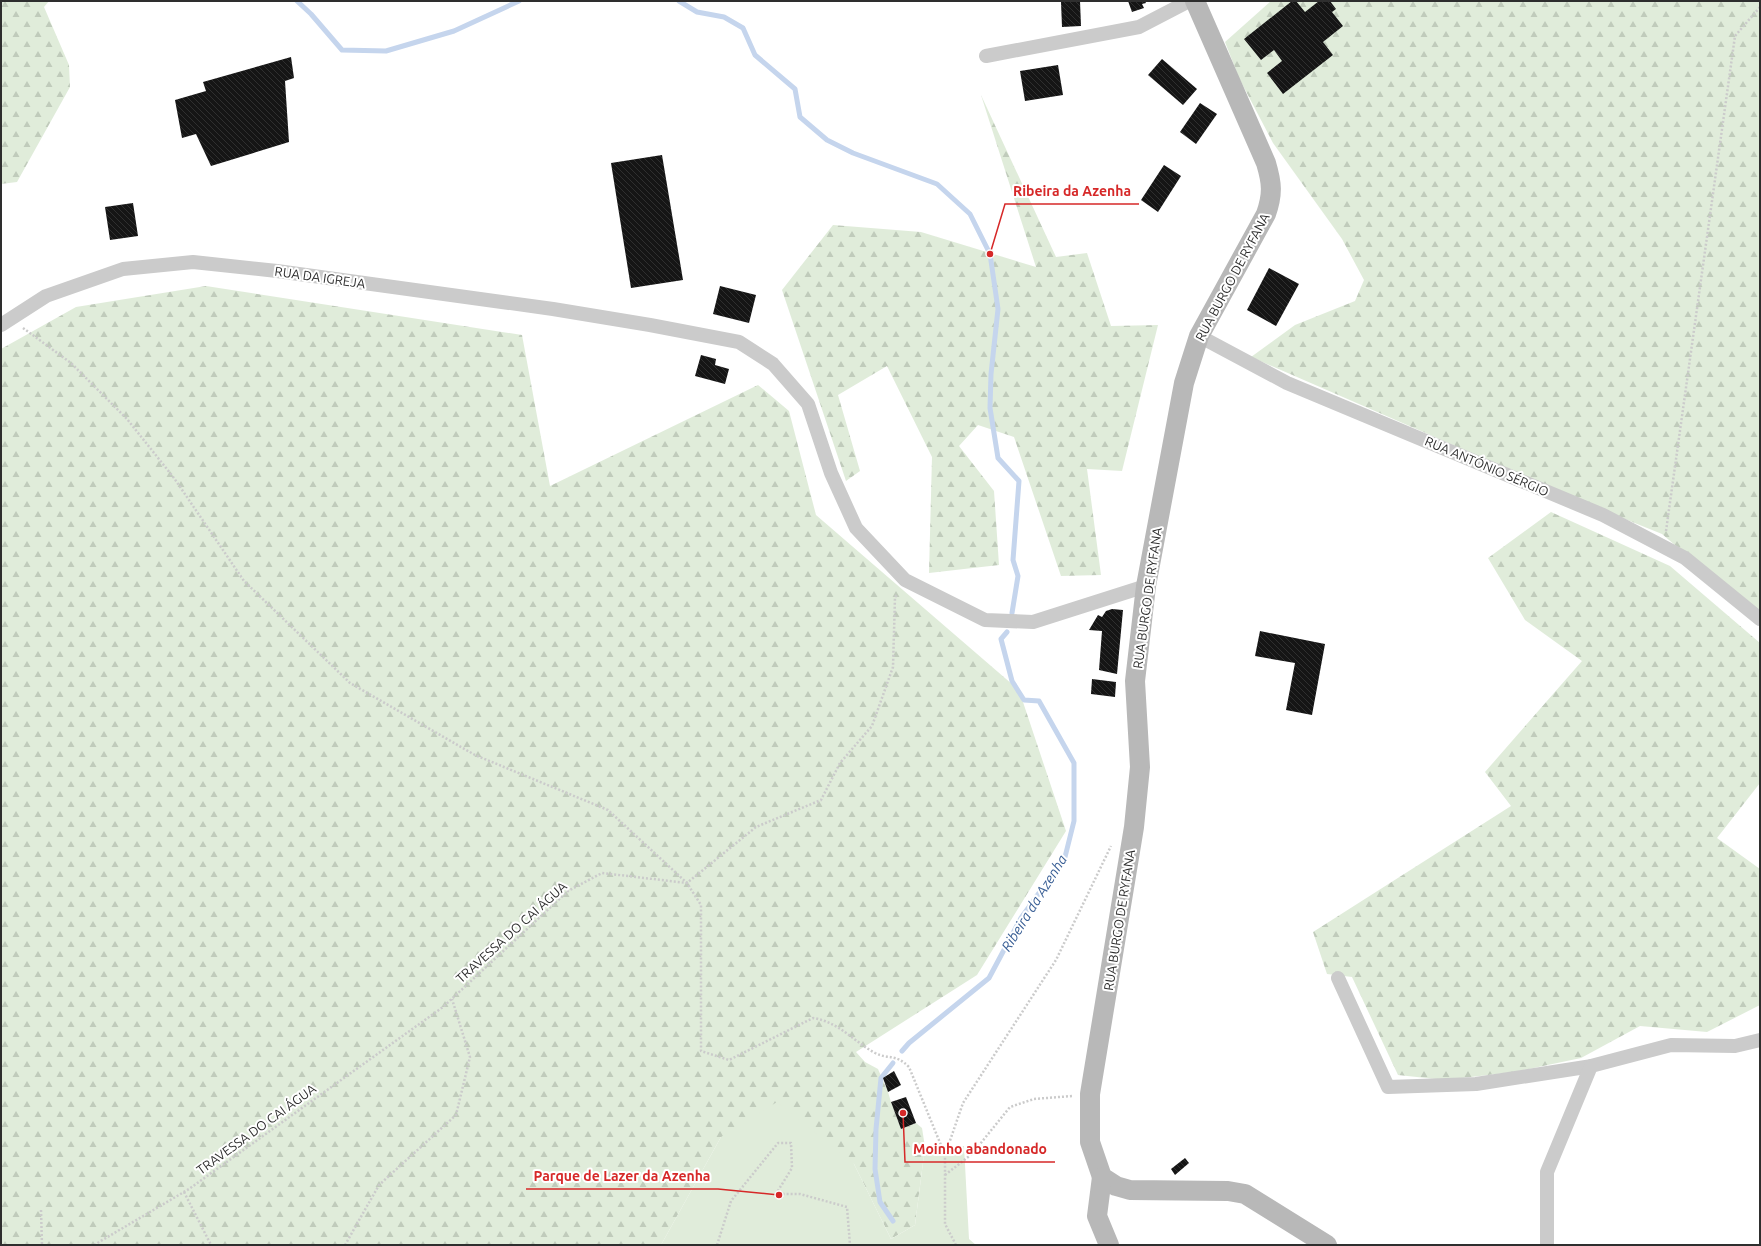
<svg xmlns="http://www.w3.org/2000/svg" width="1761" height="1246" font-family="Ubuntu,sans-serif">
<style>
.forest{fill:url(#forest-firs)}
.park{fill:#e0ecda}
.lines{fill:none;stroke-linecap:round;stroke-linejoin:round}
.stream{stroke:#c5d5ed;stroke-width:5}
.building{fill:url(#building-back-hatch)}
.path{stroke:#cbcbcb;stroke-width:2.5;stroke-dasharray:2 2;stroke-linecap:butt}
.street{stroke:#cbcbcb;stroke-width:14}
.secondary{stroke:#b8b8b8;stroke-width:20}
.labels{text-anchor:middle;stroke-width:4;stroke-linejoin:round;paint-order:stroke}
.street-label{font-size:13px;fill:#2e2e2e;stroke:#fff}
.water-label{font-size:14px;font-style:italic;fill:#375d94;stroke:#fff}
.leader{fill:none;stroke:#d62828;stroke-width:1.5}
.callout-dot{fill:#d62828;stroke:#fff;stroke-width:1.5}
.callout-label{font-size:14px;text-anchor:middle;font-weight:bold;fill:#d62828;stroke:#fff;stroke-width:4;stroke-linejoin:round;paint-order:stroke}
</style>
<defs>
<pattern id="forest-firs" width="22" height="20" patternUnits="userSpaceOnUse"><rect width="22" height="20" fill="#e0ecda"/><path d="M5 1l3.5 6h-7zM16 11l3.5 6h-7z" fill="#c0cbbb"/></pattern>
<pattern id="building-back-hatch" width="6" height="6" patternUnits="userSpaceOnUse"><rect width="6" height="6" fill="#151515"/><path d="M-1 5l2 2M0 0l6 6M5-1l2 2" fill="none" stroke="#2f2f2f"/></pattern>
</defs>
<rect width="100%" height="100%" fill="#fff"/>
<g class="forest">
<path d="M1 1H49L44 7 69 65 70 87 17 182 1 184Z"/>
<path d="M1271 1H1760V618L1662 534 1543 486 1476 455 1251 357 1295 325 1355 301 1364 280 1342 239 1273 143 1239 78 1225 42Z"/>
<path d="M981 95 1056 257 1087 253 1111 326 1158 325 1122 471 1087 469 1101 575 1061 576 1014 437 978 425 959 446 994 491 999 565 929 573 932 457 887 366 838 395 860 471 846 481 782 290 833 225 921 232 1036 267Z"/>
<path d="M206 286 522 335 550 486 758 385 789 411 816 515 1019 690 1066 831 977 975 856 1052 865 1062 878 1069 888 1092 891 1102 901 1129 916 1123 922 1128 925 1147 915 1225 891 1239 854 1164 721 1137 661 1245H1V349L76 307Z"/>
<path d="M1551 512 1670 566 1760 643V783L1717 838 1760 869V1005L1707 1032 1640 1026 1581 1058 1514 1072 1445 1080 1398 1075 1352 977 1327 974 1313 932 1511 806 1485 772 1582 661 1525 620 1488 558Z"/>
</g>
<path class="park" d="M777 1102 854 1164 891 1239 915 1225 925 1147 964 1146 969 1239 976 1245H661L721 1137Z"/>
<g class="lines">
<g class="stream">
<path d="M297 1 311 14 342 50 386 51 454 31 519 1"/>
<path d="M679 1 697 12 724 17 743 28 755 55 795 89 800 117 827 140 853 153 937 184 970 214 990 254 998 309 991 374 990 408 998 458 1019 481 1013 560 1018 576 1012 613"/>
<path d="M902 1051 909 1043 989 978 1021 918 1065 857 1074 821V763L1039 701 1024 700 1012 681 1001 639 1007 632"/>
<path d="M893 1063 881 1078 876 1129 875 1169 880 1202 893 1221"/>
</g>
</g>
<g class="building">
<path d="M1080 1 1081 26 1062 27 1061 2Z"/>
<path d="M1128 1H1145L1146 3 1142 4 1144 8 1132 12Z"/>
<path d="M1292 1H1296L1305 12 1319 1H1330L1336 9 1332 12 1343 26 1323 42 1333 55 1283 94 1267 73 1282 61 1274 50 1261 60 1244 39Z"/>
<path d="M291 57 294 78 285 81 289 142 211 166 196 134 182 138 175 100 206 91 203 82Z"/>
<path d="M1162 59 1197 89 1183 105 1148 75Z"/>
<path d="M1058 65 1063 95 1025 101 1020 71Z"/>
<path d="M1200 103 1217 114 1196 144 1180 132Z"/>
<path d="M662 155 683 280 631 288 611 163Z"/>
<path d="M1164 165 1181 176 1158 212 1141 200Z"/>
<path d="M133 203 138 236 110 240 105 207Z"/>
<path d="M1269 268 1299 284 1276 326 1247 310Z"/>
<path d="M720 286 756 295 749 323 713 314Z"/>
<path d="M701 355 716 359 715 365 729 369 725 384 695 376Z"/>
<path d="M1112 609 1123 610 1117 674 1099 670 1102 631 1089 630 1098 615 1102 617 1106 611Z"/>
<path d="M1260 631 1325 644 1312 715 1286 710 1295 663 1255 656Z"/>
<path d="M1092 679 1116 682 1115 697 1091 694Z"/>
<path d="M894 1071 901 1085 888 1092 883 1078Z"/>
<path d="M906 1097 916 1123 901 1129 891 1102Z"/>
<path d="M1185 1158 1189 1163 1175 1175 1171 1169Z"/>
</g>
<g class="lines">
<g class="path">
<path d="M23 328 71 363 127 419 174 478 244 581 350 683 475 755 608 810 687 883 701 905V1051L729 1060 813 1018C839 1022 853 1041 875 1053 889 1060 895 1053 909 1067L945 1155"/>
<path d="M1666 531 1735 36 1760 7"/>
<path d="M945 1175 972 1154 1010 1107 1034 1099 1072 1096"/>
<path d="M184 1192 211 1245"/>
<path d="M41 1210 42 1245"/>
<path d="M94 1245 189 1189 443 1007 568 891 602 873 687 883 756 827 821 800 840 763 872 726 893 667 895 597 898 594"/>
<path d="M345 1245 379 1185 456 1115 470 1057 452 999"/>
<path d="M717 1245 731 1201 778 1143H791L792 1168 776 1194H800L847 1207 850 1245"/>
<path d="M956 1245 945 1224V1155L963 1103 1056 960 1111 846"/>
</g>
<g class="street">
<path d="M986 56 1139 27 1189 1"/>
<path d="M1 325 46 296 123 269 193 262 277 271 553 309 650 325 739 342 773 364 808 404 831 473 856 528 905 580 985 620 1033 622 1146 586"/>
<path d="M1199 336 1287 383 1603 515 1685 558 1760 619"/>
<path d="M1338 978 1388 1087 1476 1084 1592 1066"/>
<path d="M1547 1245V1172L1591 1066 1671 1045 1735 1046 1760 1040"/>
</g>
<g class="secondary">
<path d="M1195 1 1266 163C1272 183 1273 194 1266 214L1199 336 1191 361 1184 383 1146 586 1135 681 1140 767 1134 827 1090 1094V1142L1102 1177 1116 1186 1130 1190 1228 1191 1245 1194 1327 1245"/>
<path d="M1102 1177 1097 1216 1109 1245"/>
</g>
</g>
<g class="labels">
<g class="street-label">
<text transform="translate(320 277) rotate(8)" y="5">RUA DA IGREJA</text>
<text transform="translate(1232 277) rotate(-62)" y="5">RUA BURGO DE RYFANA</text>
<text transform="translate(1487 466) rotate(23)" y="5">RUA ANTÓNIO SÉRGIO</text>
<text transform="translate(1147 598) rotate(-82)" y="5">RUA BURGO DE RYFANA</text>
<text transform="translate(1119 920) rotate(-81)" y="5">RUA BURGO DE RYFANA</text>
<text transform="translate(511 932) rotate(-42)" y="5">TRAVESSA DO CAI ÁGUA</text>
<text transform="translate(256 1129) rotate(-36)" y="5">TRAVESSA DO CAI ÁGUA</text>
</g>
<g class="water-label">
<text transform="translate(1034 903) rotate(-58)" y="5">Ribeira da Azenha</text>
</g>
</g>
<path class="leader" d="M990 254L1005 204H1139M903 1113L905 1162H1055M779 1195L718 1189H526"/>
<g class="callout-dot">
<circle cx="990" cy="254" r="4"/>
<circle cx="903" cy="1113" r="4"/>
<circle cx="779" cy="1195" r="4"/>
</g>
<g class="callout-label">
<text x="1072" y="196">Ribeira da Azenha</text>
<text x="980" y="1154">Moinho abandonado</text>
<text x="622" y="1181">Parque de Lazer da Azenha</text>
</g>
<rect width="1761" height="1246" fill="none" stroke="#2e2e2e" stroke-width="4"/>
</svg>
